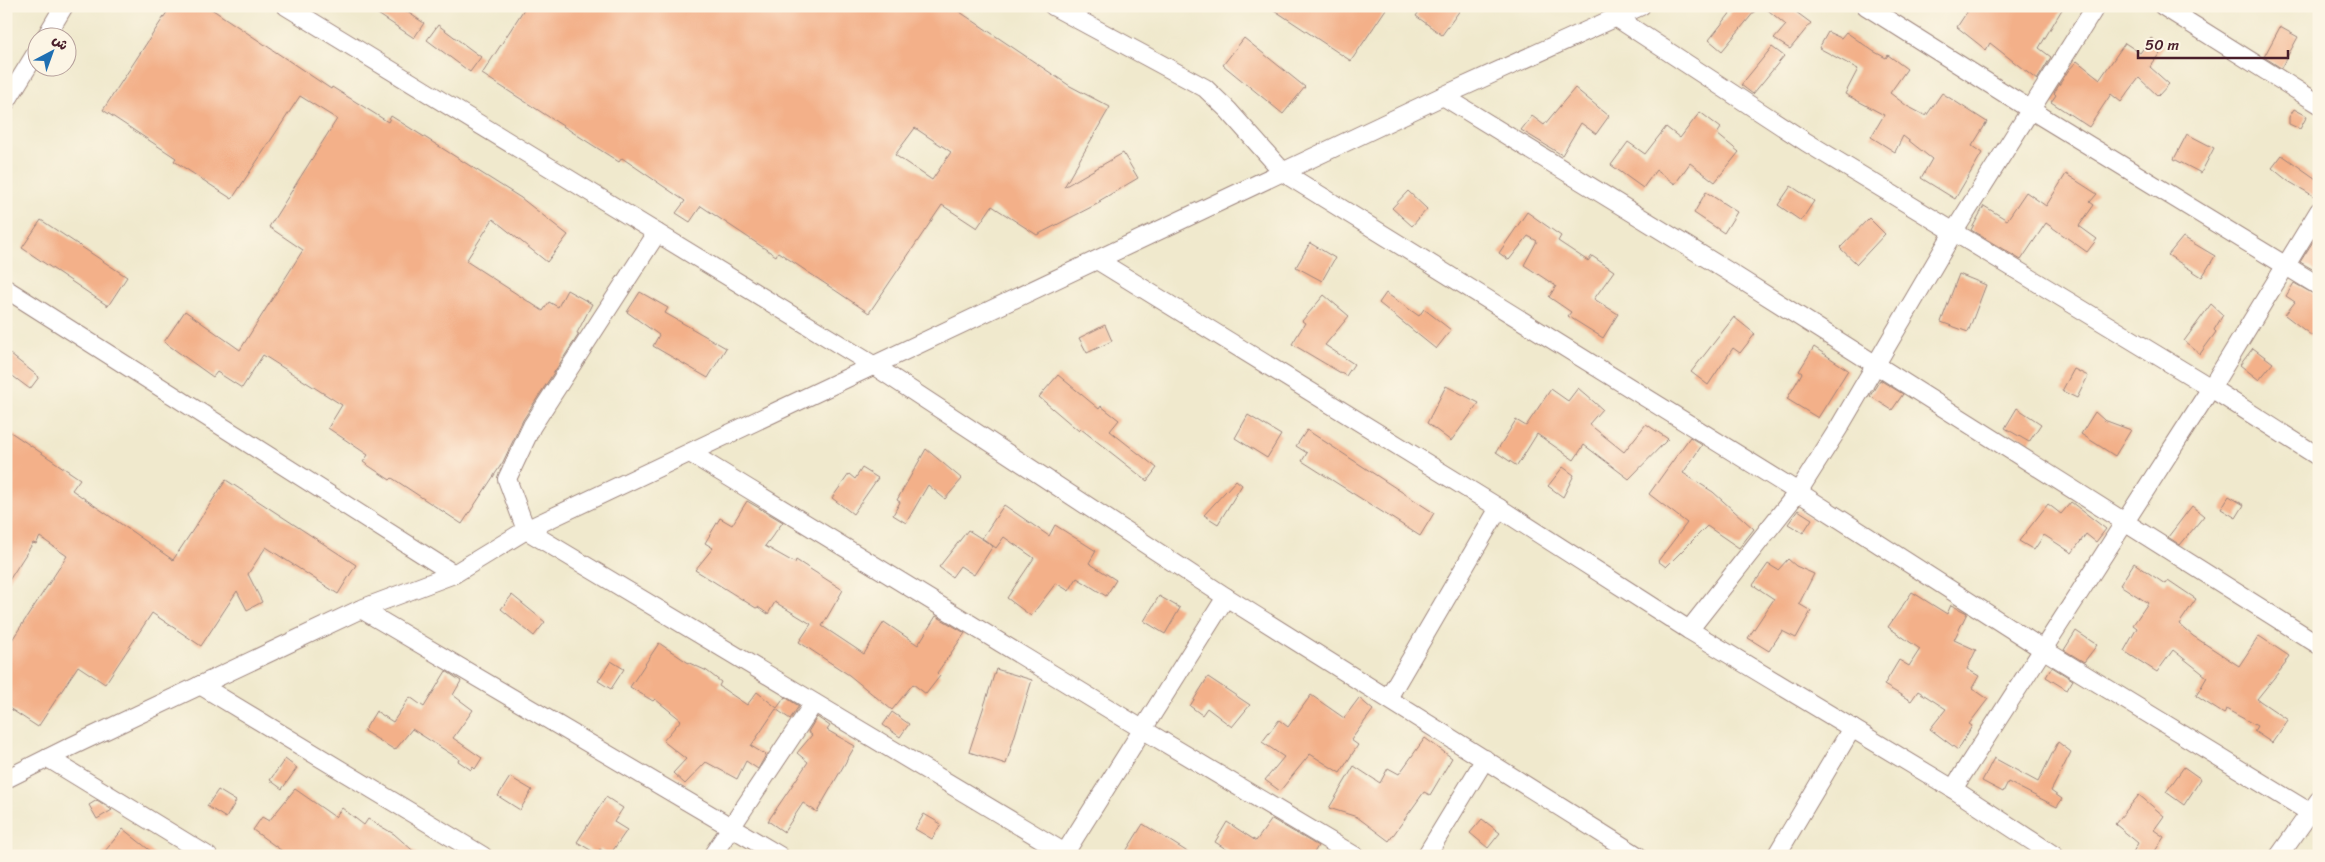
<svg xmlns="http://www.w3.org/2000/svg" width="2325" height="862" font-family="Sriracha,'Playpen Sans Arabic',sans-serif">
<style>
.building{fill:#f3b089;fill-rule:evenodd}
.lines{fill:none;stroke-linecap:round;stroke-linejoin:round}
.minor-casing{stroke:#9d847c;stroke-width:20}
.minor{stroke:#fff;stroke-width:18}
</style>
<rect width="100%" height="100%" fill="#fcf5e5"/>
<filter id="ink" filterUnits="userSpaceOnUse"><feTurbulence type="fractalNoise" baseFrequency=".02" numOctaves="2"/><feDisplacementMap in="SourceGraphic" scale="10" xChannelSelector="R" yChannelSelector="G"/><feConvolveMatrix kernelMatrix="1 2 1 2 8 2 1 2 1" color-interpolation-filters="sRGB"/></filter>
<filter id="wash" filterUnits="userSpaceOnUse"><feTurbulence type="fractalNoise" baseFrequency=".0096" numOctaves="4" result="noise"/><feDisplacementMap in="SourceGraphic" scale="20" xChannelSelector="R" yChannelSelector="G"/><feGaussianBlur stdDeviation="1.12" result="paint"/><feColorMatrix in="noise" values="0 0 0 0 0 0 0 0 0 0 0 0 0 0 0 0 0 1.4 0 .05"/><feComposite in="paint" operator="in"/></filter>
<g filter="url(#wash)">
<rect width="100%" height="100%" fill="#f0e9cd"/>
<g id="blocks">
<g class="building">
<path d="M171 6H207L331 89 332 87 388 122 391 116 521 198 568 235 547 262 493 219 466 261 543 311 549 302 558 307 567 290 592 304 577 333 579 334 523 420 503 462 462 524 392 478 390 480 363 462 368 455 328 428 342 405 263 355 242 388 217 372 213 377 164 342 185 311 240 350 303 250 269 227 337 119 300 96 232 199 174 161 176 158 103 110Z"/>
<path d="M366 6H398L424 23 414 38Z"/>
<path d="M526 6H951L1070 86 1110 107 1064 187 1123 153 1138 178 1099 201 1101 202 1037 235 992 206 977 228 942 205 869 313 778 252 776 256 701 206 690 222 676 213 685 201 622 158 619 162 482 74ZM915 128 951 152 932 180 895 155Z"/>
<path d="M1268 6H1388L1351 61Z"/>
<path d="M1423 6H1463L1442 35 1416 16Z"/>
<path d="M1736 6H1759L1722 51 1709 40Z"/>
<path d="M1763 6H1788L1811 23 1790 49 1774 39 1786 25Z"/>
<path d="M1971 6H2064L2039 48 2051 57 2037 80 1990 43 1986 50 1957 27Z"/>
<path d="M438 25 481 57 470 72 427 40Z"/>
<path d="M2280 27 2298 37 2281 68 2264 57Z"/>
<path d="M1828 32 1841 38 1846 32 1873 51 1886 58 1888 55 1907 69 1890 93 1907 106 1926 116 1942 93 1987 122 1972 146 1982 153 1955 199 1921 178 1932 159 1903 136 1895 152 1871 137 1884 115 1845 94 1858 69 1819 48Z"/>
<path d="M1244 38 1305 87 1283 114 1223 65Z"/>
<path d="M2151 38 2164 47 2150 67 2169 84 2158 96 2139 78 2121 102 2111 94 2089 127 2051 102 2056 95 2054 93 2068 71 2077 61 2100 79 2125 43 2140 53Z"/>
<path d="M1772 47 1784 56 1753 94 1741 85Z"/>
<path d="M1575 88 1609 116 1596 134 1581 123 1562 155 1521 130 1532 116 1544 125Z"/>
<path d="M2294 109 2307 116 2300 129 2289 124V117Z"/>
<path d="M1700 112 1721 128 1717 134 1739 152 1715 182 1690 163 1675 184 1656 170 1643 188 1611 165 1628 142 1645 154 1666 127 1680 138Z"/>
<path d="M2187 134 2214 148 2201 173 2174 159Z"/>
<path d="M2282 155 2319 181V199L2288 181 2272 168Z"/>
<path d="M2066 174 2097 194 2090 202 2094 205 2079 226 2097 239 2087 252 2046 223 2021 260 1971 230 1984 206 2007 220 2026 192 2046 206Z"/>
<path d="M1791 186 1814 201 1801 221 1778 205Z"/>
<path d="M1408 191 1427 209 1412 226 1392 208Z"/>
<path d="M1706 192 1737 212 1724 233 1694 213Z"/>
<path d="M1527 212 1561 236 1558 241 1588 261 1592 256 1614 271 1594 299 1618 314 1603 338 1568 316 1571 312 1549 297 1556 286 1524 265 1537 241 1528 236 1509 260 1499 253Z"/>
<path d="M1869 218 1885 234 1857 264 1840 248Z"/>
<path d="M41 220 127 277 108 306 22 248Z"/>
<path d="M2319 232V273L2300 262Z"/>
<path d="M2183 237 2215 256 2202 277 2168 255Z"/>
<path d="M1310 243 1335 258 1322 281 1296 267Z"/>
<path d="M1959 274 1986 285 1968 332 1941 322Z"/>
<path d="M2294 283 2319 297V325L2312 336 2285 315 2295 302 2286 296Z"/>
<path d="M640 292 668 308 665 313 726 348 708 378 653 346 659 335 627 312Z"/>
<path d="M1386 293 1419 316 1424 309 1451 330 1436 349 1379 303Z"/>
<path d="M1324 295 1349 316 1325 345 1354 364 1346 376 1292 344 1305 323 1302 321Z"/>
<path d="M2211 304 2223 315 2214 330 2216 332 2200 354 2184 341Z"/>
<path d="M1734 317 1755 334 1740 353 1733 348 1708 385 1691 372Z"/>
<path d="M1105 325 1112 341 1087 353 1079 338Z"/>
<path d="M1814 347 1848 370 1818 418 1787 399 1802 373 1799 371Z"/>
<path d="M2253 348 2273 363 2259 380 2240 365Z"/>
<path d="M6 351 39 377 30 389 6 371Z"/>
<path d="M2074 369 2088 376 2077 398 2062 391Z"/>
<path d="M1058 375 1099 409 1101 406 1119 420 1110 431 1157 468 1147 481 1081 429 1079 431 1039 397Z"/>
<path d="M1880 380 1903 394 1892 410 1870 396Z"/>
<path d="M1446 386 1479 403 1451 441 1427 423Z"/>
<path d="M1578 388 1602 409 1589 424 1624 452 1646 424 1668 439 1629 479 1584 445 1574 460 1537 434 1517 466 1496 452 1516 420 1526 426 1551 389 1568 401Z"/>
<path d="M2017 408 2041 424 2029 442 2005 428Z"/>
<path d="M2095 412 2104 420 2131 430 2115 456 2081 434Z"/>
<path d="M1248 415 1281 435 1267 458 1235 438Z"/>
<path d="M6 429 80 479 72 490 173 560 226 480 356 565 338 594 266 547 248 574 262 602 247 610 237 591 201 646 152 613 105 684 78 666 38 727 6 706V649L67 556 40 537 36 544 33 543 6 585Z"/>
<path d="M1307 430 1434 513 1420 536 1302 461 1307 453 1296 446Z"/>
<path d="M1690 437 1702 445 1683 473 1713 492 1754 529 1739 548 1707 526 1666 567 1658 561 1687 523 1649 494Z"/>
<path d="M926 449 962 479 945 499 928 485 906 523 893 515 900 502 897 500Z"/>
<path d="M1563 467 1574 475 1563 497 1548 486Z"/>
<path d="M862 468 878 478 853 514 832 498 849 474 855 479Z"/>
<path d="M1236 480 1242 485 1218 524 1204 515Z"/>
<path d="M2229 496 2244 505 2236 518 2221 509Z"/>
<path d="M747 501 783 522 765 546 795 563 796 560 843 590 822 626 864 654 884 622 918 645 936 616 965 633 937 673 940 676 926 694 913 684 892 710 849 675 799 642 811 624 775 602 768 614 758 607 756 608 695 570 713 548 705 543 720 518 732 525Z"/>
<path d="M2071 502 2106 529 2096 542 2086 534 2072 553 2044 535 2034 550 2019 541 2048 504 2061 514Z"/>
<path d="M1004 505 1049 536 1055 525 1096 551 1089 563 1116 580 1106 596 1077 578 1069 591 1056 583 1031 616 1007 598 1034 558 1004 537 996 548 982 538Z"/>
<path d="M2192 506 2204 516 2180 545 2168 537Z"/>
<path d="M1798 510 1812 519 1803 533 1788 524Z"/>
<path d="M968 530 993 546 974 575 960 566 952 577 939 567Z"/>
<path d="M1788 559 1796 566 1814 574 1799 604 1811 611 1796 638 1782 631 1769 651 1748 638 1774 599 1753 585 1768 564 1778 570Z"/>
<path d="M2134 563 2165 584 2168 580 2196 599 2179 624 2193 636 2239 666 2259 636 2289 656 2285 662 2286 663 2257 699 2288 720 2272 743 2254 731 2257 726 2226 709 2224 714 2196 696 2207 677 2173 650 2157 672 2124 651 2137 628 2133 625 2148 603 2120 585Z"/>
<path d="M1912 592 1947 614 1951 605 1967 613 1954 640 1976 650 1967 669 1979 676 1972 688 1988 699 1969 724 1972 726 1958 750 1930 729 1946 709 1918 691 1911 701 1884 685 1899 660 1909 666 1920 649 1888 627Z"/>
<path d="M512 595 545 622 534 636 501 609Z"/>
<path d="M1159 596 1180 608 1165 634 1144 621Z"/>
<path d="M2076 631 2097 645 2084 662 2064 650Z"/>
<path d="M659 643 687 662 707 671 721 682 719 686 747 705 757 692 777 708 785 697 799 706 790 719 776 709 751 746 766 755 758 769 746 761 737 779 706 762 685 784 673 773 686 759 663 741 681 720 655 699 653 701 630 687Z"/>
<path d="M611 661 624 669 611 689 598 681Z"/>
<path d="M2052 667 2073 680 2067 690 2046 677Z"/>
<path d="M996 669 1032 680 1006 764 969 752Z"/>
<path d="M446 671 461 681 453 695 473 710 453 738 482 758 475 769 473 767 471 770 458 761 459 759 412 729 395 750 364 731 376 711 393 722 410 697 424 707Z"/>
<path d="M1208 677 1250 705 1232 727 1207 708 1202 715 1190 706Z"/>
<path d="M1311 695 1344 718 1359 698 1373 710 1351 740 1358 745 1340 773 1310 754 1280 791 1265 780 1284 757 1262 742 1279 720 1288 727Z"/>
<path d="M892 712 909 724 900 737 883 725Z"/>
<path d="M817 717 830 726 827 730 855 746 817 812 803 803 784 832 768 821 808 762 797 753 812 735 808 732Z"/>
<path d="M1425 738 1452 758 1430 795 1424 792 1389 841 1357 817 1329 808 1354 766 1380 783 1388 768 1399 774Z"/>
<path d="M2058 742 2071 752 2051 791 2062 799 2057 807 2008 782 2003 792 1982 781 1994 758 2038 782Z"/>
<path d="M285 759 297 768 282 789 270 780Z"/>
<path d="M2184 767 2201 779 2184 805 2166 792Z"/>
<path d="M510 777 532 790 520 810 498 796Z"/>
<path d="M295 789 335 817 342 808 364 825 368 819 394 834 419 856H289L253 830 262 817 269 821Z"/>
<path d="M218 790 236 801 226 818 207 806Z"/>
<path d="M2139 795 2164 816 2154 830 2164 837 2152 856H2131L2138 843 2115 824Z"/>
<path d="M606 797 623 808 614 822 627 830 609 856 600 849 597 854 577 842Z"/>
<path d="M97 800 112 810 97 819 89 805Z"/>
<path d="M924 814 941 824 932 839 915 829Z"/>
<path d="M1272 819 1318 846 1312 856H1237L1215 842 1227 822 1256 841Z"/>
<path d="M1482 819 1500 833 1488 848 1470 833Z"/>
<path d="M1143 824 1194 856H1123Z"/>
<path d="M123 829 157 856H101Z"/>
</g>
</g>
</g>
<g filter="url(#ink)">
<use href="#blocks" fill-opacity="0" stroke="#9d847c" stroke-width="1"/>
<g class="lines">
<defs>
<g id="minor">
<path d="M286 6 873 365 1226 597 1638 856"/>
<path d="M1053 6 1205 88 1228 110 1284 173 1798 492 2044 650 2319 818"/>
<path d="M1866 6 2031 110 2319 286"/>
<path d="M2163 6 2319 104"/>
<path d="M1617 18 1806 142 2211 388 2319 457"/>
<path d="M45 38 64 6"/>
<path d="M1443 96 1726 270 2319 645"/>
<path d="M6 102 38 50"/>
<path d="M657 233 532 426 507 479 526 530 1070 856"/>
<path d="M1097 260 1499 508 1689 630 1953 789 2055 856"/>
<path d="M6 289 454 574"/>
<path d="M690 453 1142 729 1355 856"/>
<path d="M361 609 780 856"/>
<path d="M1689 630 1798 492 1838 429 1953 233 2096 6"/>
<path d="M200 685 483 856"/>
<path d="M1388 698 1499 508"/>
<path d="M48 758 208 856"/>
<path d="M6 779 70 747 361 609 454 574 526 530 1443 96 1641 6"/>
<path d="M1953 789 2211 388 2319 211"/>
<path d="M712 856 814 703"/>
<path d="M1063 856 1226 597"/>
<path d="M1426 856 1485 759"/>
<path d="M1776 856 1852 728"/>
<path d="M2279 856 2319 800"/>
</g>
</defs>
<use href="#minor" class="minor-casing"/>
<use href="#minor" class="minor"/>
</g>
</g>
<rect width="2325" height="862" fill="none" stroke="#fcf5e5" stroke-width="25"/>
<g transform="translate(52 52) rotate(41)"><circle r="24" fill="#fcf5e5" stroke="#b59f9b"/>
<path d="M0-4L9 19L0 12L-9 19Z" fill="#1f6fb2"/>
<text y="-8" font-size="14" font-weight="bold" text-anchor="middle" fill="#4a1f2b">ش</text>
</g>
<path d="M2138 50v8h150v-8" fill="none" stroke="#4a1f2b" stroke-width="2.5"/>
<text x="2145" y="50" font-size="15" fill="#4a1f2b" stroke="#fcf5e5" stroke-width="4" paint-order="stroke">50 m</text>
</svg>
